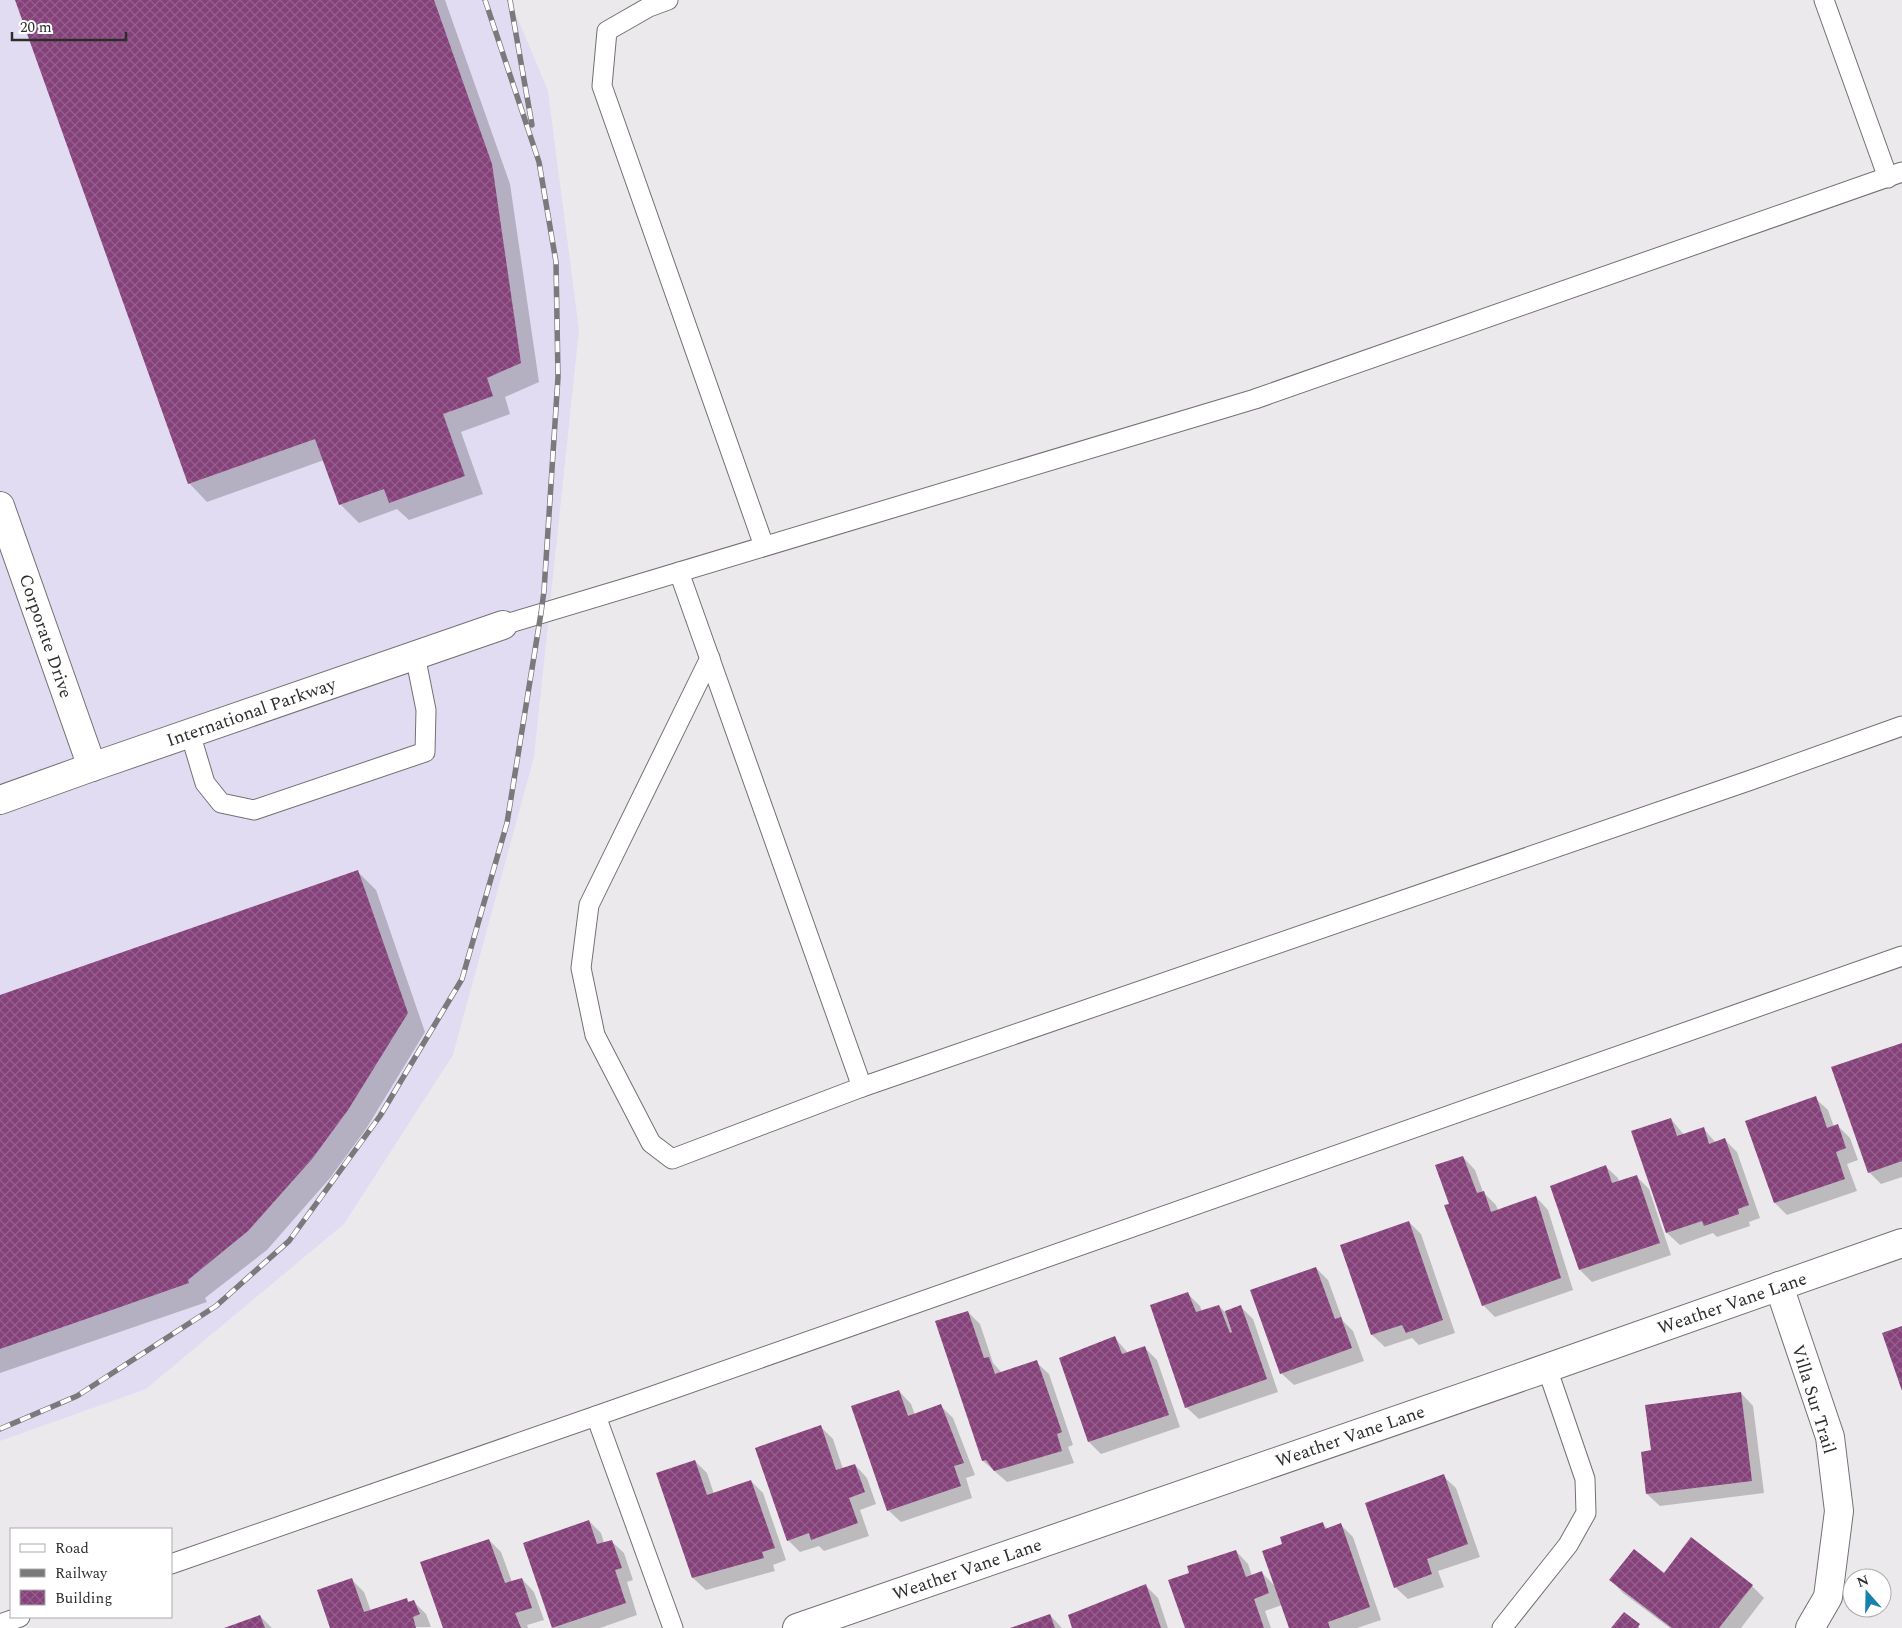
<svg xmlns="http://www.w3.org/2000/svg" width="1902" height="1628" font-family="Spectral,serif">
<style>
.industrial{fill:#e2dcf2}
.shadow{fill:#0003}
.building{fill:url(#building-cross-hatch)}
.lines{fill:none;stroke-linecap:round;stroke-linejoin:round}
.lane-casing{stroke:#737074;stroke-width:21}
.street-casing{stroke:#737074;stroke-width:30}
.lane{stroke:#fff;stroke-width:19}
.street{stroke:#fff;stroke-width:28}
.rail-casing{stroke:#7a797b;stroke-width:5.5}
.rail{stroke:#fff;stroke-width:4;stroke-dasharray:11;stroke-linecap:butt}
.labels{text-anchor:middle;stroke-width:5;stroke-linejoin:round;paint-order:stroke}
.street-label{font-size:18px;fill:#2e2d2e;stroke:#fff}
</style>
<defs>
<pattern id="building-cross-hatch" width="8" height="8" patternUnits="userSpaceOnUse" patternTransform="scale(1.25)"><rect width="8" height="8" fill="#86407a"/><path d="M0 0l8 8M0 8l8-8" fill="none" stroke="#94608c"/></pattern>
</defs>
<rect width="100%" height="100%" fill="#ece9ed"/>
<path class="industrial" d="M0 0H510L548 91 579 330 534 757 453 1055 344 1224 146 1389 0 1441Z"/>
<g class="shadow">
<path d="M17 0H445L510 184 539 382 505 397 510 414 461 432 483 494 409 520 397 509 359 523 340 504 324 460 207 502 189 483Z"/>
<path d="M358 872 376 890 425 1032 366 1129 330 1178 267 1250 205 1298 207 1302 0 1373V996Z"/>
<path d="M1902 1044V1177L1881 1184 1869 1172Z"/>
<path d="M1815 1098 1828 1110 1834 1127 1838 1126 1850 1138 1858 1160 1847 1164 1857 1191 1787 1215 1775 1203 1747 1121Z"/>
<path d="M1671 1119 1684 1135 1703 1128 1716 1143 1725 1140 1737 1152 1760 1218 1749 1222 1750 1226 1717 1237 1713 1233 1680 1245 1667 1233Z"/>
<path d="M1463 1157 1475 1170 1483 1192 1496 1205 1498 1211 1536 1197 1548 1210 1573 1290 1495 1317 1483 1305 1450 1204Z"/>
<path d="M1605 1166 1618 1178 1619 1182 1636 1176 1649 1189 1671 1255 1592 1282 1580 1270 1552 1187Z"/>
<path d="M1409 1222 1421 1234 1455 1333 1419 1345 1412 1338 1385 1347 1372 1335Z"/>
<path d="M1316 1268 1328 1280 1343 1321 1353 1331 1364 1361 1294 1385 1281 1373Z"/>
<path d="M1188 1294 1200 1306 1202 1312 1219 1306 1225 1312 1241 1307 1253 1319 1278 1392 1199 1419 1186 1407Z"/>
<path d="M968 1312 980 1324 993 1363 1002 1373 1036 1362 1049 1374 1073 1445 1068 1447 1074 1463 1007 1482 983 1461 936 1322Z"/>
<path d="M1115 1338 1128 1353 1145 1348 1157 1360 1180 1427 1101 1454 1089 1442 1060 1359Z"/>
<path d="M899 1391 911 1404 915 1415 941 1406 953 1418 975 1475 966 1478 972 1498 901 1522 888 1510Z"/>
<path d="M1741 1393 1753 1406 1764 1493 1660 1506 1647 1494 1642 1453 1653 1451Z"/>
<path d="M821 1427 833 1439 843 1469 855 1465 867 1478 876 1504 860 1510 869 1536 824 1551 819 1546 800 1552 788 1540Z"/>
<path d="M695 1461 707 1473 714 1494 751 1481 763 1493 786 1560 773 1565 775 1571 706 1590 693 1578Z"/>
<path d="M1443 1476 1456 1488 1480 1557 1438 1571 1444 1587 1408 1599 1395 1587Z"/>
<path d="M589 1521 601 1533 604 1543 611 1541 624 1553 633 1580 627 1582 637 1615 600 1628H553Z"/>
<path d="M1323 1524 1328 1529 1341 1525 1353 1537 1381 1620 1357 1628H1290L1282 1605 1265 1611 1271 1628H1186L1191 1574 1236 1551 1248 1564 1252 1576 1262 1573 1276 1587 1284 1544Z"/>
<path d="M489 1540 501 1552 512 1582 522 1579 534 1592 544 1620 527 1625 528 1628H444Z"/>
<path d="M1664 1574 1752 1586 1764 1598 1741 1628H1670L1623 1593 1611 1580Z"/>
<path d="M351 1579 364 1592 371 1611 406 1599 410 1603 414 1602 426 1614 431 1627 331 1628Z"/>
<path d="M1145 1585 1158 1598 1168 1628H1074Z"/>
<path d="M1050 1615 1062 1628H1013Z"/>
<path d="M260 1616 272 1628H227Z"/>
</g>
<g class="building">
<path d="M15 0H434L492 164 521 363 487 378 493 396 443 414 465 476 389 503 384 489 339 505 315 439 188 484Z"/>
<path d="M358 870 408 1013 348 1110 312 1159 248 1231 188 1280 189 1283 0 1349V995Z"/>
<path d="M1902 1043V1161L1868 1173 1831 1067Z"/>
<path d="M1816 1096 1827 1128 1838 1124 1846 1148 1836 1152 1845 1179 1774 1203 1745 1121Z"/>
<path d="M1671 1118 1677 1136 1704 1127 1709 1144 1725 1138 1749 1205 1738 1209 1739 1214 1704 1226 1702 1221 1666 1233 1631 1131Z"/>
<path d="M1463 1156 1477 1193 1484 1191 1491 1212 1536 1196 1561 1278 1482 1306 1444 1205 1449 1204 1435 1165Z"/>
<path d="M1606 1165 1612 1183 1637 1175 1660 1243 1579 1270 1550 1186Z"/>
<path d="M1409 1221 1443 1320 1406 1333 1402 1325 1371 1335 1340 1245Z"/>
<path d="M1316 1267 1335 1319 1341 1317 1352 1348 1280 1374 1250 1290Z"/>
<path d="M1188 1292 1196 1312 1219 1305 1230 1333 1232 1332 1225 1311 1241 1305 1267 1379 1185 1408 1150 1305Z"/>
<path d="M968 1311 984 1358 989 1357 995 1374 1037 1360 1062 1432 1057 1434 1062 1451 994 1471 986 1460 982 1461 935 1321Z"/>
<path d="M1902 1326V1391L1882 1333Z"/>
<path d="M1115 1336 1122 1354 1145 1346 1169 1415 1088 1442 1059 1358Z"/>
<path d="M899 1390 908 1416 941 1404 964 1463 954 1466 961 1486 887 1511 851 1406Z"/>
<path d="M1741 1392 1752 1481 1646 1494 1641 1452 1651 1450 1645 1405Z"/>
<path d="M821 1425 836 1470 855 1464 865 1492 849 1498 858 1523 811 1540 809 1533 787 1541 755 1448Z"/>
<path d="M695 1460 707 1495 751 1480 775 1548 762 1552 764 1558 692 1578 656 1473Z"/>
<path d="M1444 1474 1468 1544 1427 1559 1432 1574 1394 1588 1365 1503Z"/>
<path d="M589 1520 597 1544 612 1540 622 1568 615 1570 626 1603 552 1628 523 1543Z"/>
<path d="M1323 1522 1325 1529 1341 1523 1370 1607 1328 1622 1330 1628H1289L1262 1551 1282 1544 1280 1537Z"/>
<path d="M1691 1537 1753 1585 1719 1628H1672L1609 1580 1634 1549 1664 1573Z"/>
<path d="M489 1539 505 1583 522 1578 532 1608 515 1613 521 1628H443L420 1562Z"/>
<path d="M1236 1550 1246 1577 1262 1571 1269 1593 1254 1599 1264 1628H1185L1168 1580 1189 1573 1187 1566Z"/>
<path d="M352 1578 364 1612 407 1598 408 1602 414 1600 420 1614 413 1617 416 1628H330L317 1590Z"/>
<path d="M1146 1584 1161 1628H1072L1068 1615Z"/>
<path d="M1624 1612 1640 1624 1638 1627 1639 1628H1611Z"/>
<path d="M1050 1614 1055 1628H1010Z"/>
<path d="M260 1615 265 1628H224Z"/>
</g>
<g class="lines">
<defs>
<g id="lane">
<path d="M668 0 649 7 607 31 602 86 764 546"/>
<path d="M1824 0 1888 178"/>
<path d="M679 572 862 1087 1751 780 1902 726"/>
<path d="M503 625 1255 399 1902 172"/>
<path d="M710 658 589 905 581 968 595 1035 651 1143 672 1159 862 1087"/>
<path d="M190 733 205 783 221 803 254 810 425 752 426 710 415 655"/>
<path d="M596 1416 673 1628"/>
<path d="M171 1564 596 1416 1902 956"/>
<path d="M0 1624 20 1617"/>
<path d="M1502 1628 1568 1545 1586 1513 1585 1479 1547 1368"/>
</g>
<g id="street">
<path d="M0 506 92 767"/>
<path d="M0 800 92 767 503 625"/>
<path d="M1779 1286 1830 1437 1839 1511 1828 1597 1810 1628"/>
<path d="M797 1628 1547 1368 1902 1243"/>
</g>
</defs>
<use href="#lane" class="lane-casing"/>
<use href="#street" class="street-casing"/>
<use href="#lane" class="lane"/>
<use href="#street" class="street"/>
<defs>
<g id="rail">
<path d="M510 0 532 125"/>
<path d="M0 1429 77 1396 216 1306 289 1241 380 1116 462 979 507 823 541 613 544 591 558 377 556 262 539 162 485 0"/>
</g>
</defs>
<use href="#rail" class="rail-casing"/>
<use href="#rail" class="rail"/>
</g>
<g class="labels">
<g class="street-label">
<text transform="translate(46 636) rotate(71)" y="6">Corporate Drive</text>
<text transform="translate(251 712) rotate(-19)" y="6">International Parkway</text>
<text transform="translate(1732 1303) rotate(-19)" y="6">Weather Vane Lane</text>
<text transform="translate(1814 1399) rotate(73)" y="6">Villa Sur Trail</text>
<text transform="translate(1350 1436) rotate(-19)" y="6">Weather Vane Lane</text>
<text transform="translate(967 1569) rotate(-19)" y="6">Weather Vane Lane</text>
</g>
</g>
<rect x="10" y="1528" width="162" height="90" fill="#ffffff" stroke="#ababab"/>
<rect x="20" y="1544" width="25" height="8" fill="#ffffff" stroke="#ababab"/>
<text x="55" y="1553" font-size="15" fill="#2e2d2e">Road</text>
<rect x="20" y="1569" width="25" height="8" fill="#7a797b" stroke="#ababab"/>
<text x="55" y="1578" font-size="15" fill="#2e2d2e">Railway</text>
<rect x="20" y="1590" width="25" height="15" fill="url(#building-cross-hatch)" stroke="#ababab"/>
<text x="55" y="1603" font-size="15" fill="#2e2d2e">Building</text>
<g transform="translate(1867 1593) rotate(340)"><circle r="24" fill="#ffffff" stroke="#ababab"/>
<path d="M0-4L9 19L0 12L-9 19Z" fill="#1982ab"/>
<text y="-8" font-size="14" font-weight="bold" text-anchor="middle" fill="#2e2d2e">N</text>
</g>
<path d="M12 32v8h114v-8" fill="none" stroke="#2e2d2e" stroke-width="2.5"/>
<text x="20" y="32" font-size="15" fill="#2e2d2e" stroke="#ffffff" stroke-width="4" paint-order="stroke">20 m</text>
</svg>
